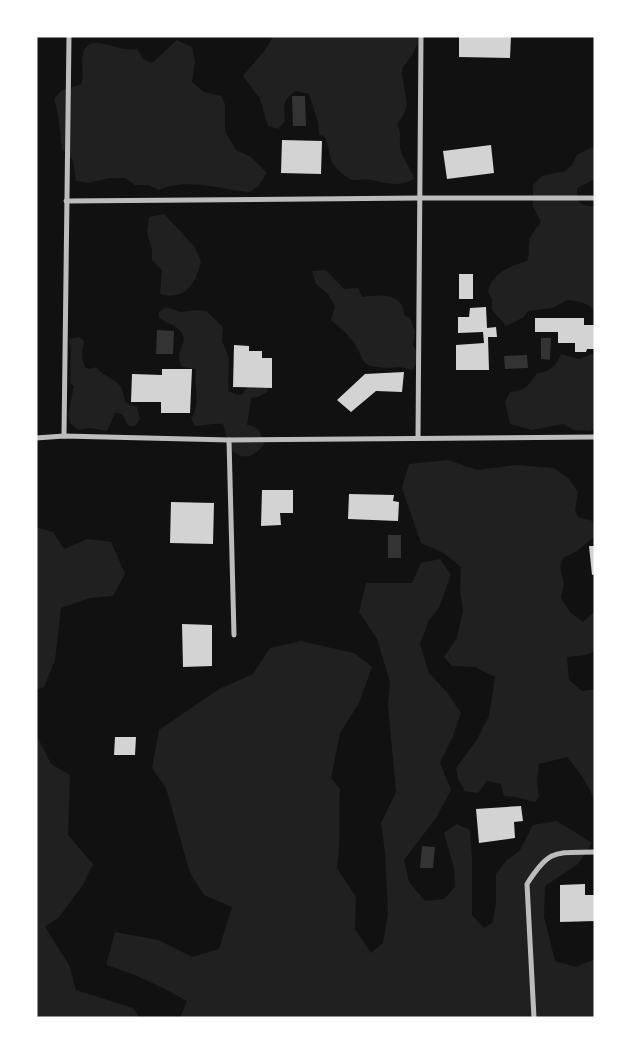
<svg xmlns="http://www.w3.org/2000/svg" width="631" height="1054" font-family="'Titillium Web',sans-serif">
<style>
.green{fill:#202020}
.water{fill:#333}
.building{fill:#d3d3d3}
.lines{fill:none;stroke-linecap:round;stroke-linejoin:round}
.minor{stroke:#bcbcbc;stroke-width:5}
</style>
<rect width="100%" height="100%" fill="#111"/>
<g class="green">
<path d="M273 36H421L413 54 403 67 402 74 407 105 403 116 397 124C402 133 399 139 400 148 402 157 411 169 414 179 395 189 384 181 364 179 361 179 356 181 353 180 348 179 340 172 337 169 328 160 330 146 324 136L319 135 318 122 309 94 296 91C282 100 284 105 285 121L278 129 268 126 260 99 243 76C253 63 266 52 273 36Z"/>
<path d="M177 40 192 47 195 61 192 82 204 92 221 96 225 104V131L236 150 251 157 267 173 259 185 250 192C220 190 187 177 159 190L148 185H135L125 178H110L88 183 76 181C73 165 77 161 62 149L58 114 54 99 61 91 81 84C85 73 80 63 83 53 90 33 112 48 125 49 129 50 133 49 137 49L143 59 152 63Z"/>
<path d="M592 147 595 150V179L577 188 578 201 583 205 595 207V311L590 306 580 302 567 300 553 308 528 311 524 317 506 326 492 310V299L488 292C492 272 509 267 527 261 530 253 528 253 529 245 529 236 536 229 541 222L533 206V185L542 176 565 171 572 165 577 155Z"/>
<path d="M164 214 194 246 201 261C196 283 186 301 160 294L162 270 152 260V249L147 233 149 217Z"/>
<path d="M326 270 344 289 358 288 362 297C373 295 394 293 401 304 403 307 404 312 405 316L410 318 415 331 413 345 420 358 412 370 400 367 386 368 370 366 364 362 355 344 346 333 331 320 335 306 328 294 316 284 312 271Z"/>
<path d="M166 307 181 312 196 310 206 311 223 327 222 341 229 358 228 391 238 395 243 394 251 379 269 380 267 392 258 397 251 398 247 425C259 426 261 433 264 444 252 461 239 460 226 445V434L223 424C213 423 205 426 195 426L191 418C202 403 193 385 196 369L182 367C181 364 179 360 179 356 180 346 189 339 179 330 174 324 165 323 159 317V312Z"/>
<path d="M79 337 84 341C82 351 80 359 86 368L91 369 96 367C102 376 115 378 121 387 123 391 124 398 126 403L137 407 140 419 135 426H129L122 414 115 413 107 431 91 428 78 430 70 423 68 414 74 386 70 383 71 350 69 339Z"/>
<path d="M595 353V429L589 431 574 430 563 424 532 430 510 424 505 402 510 392C527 390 528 386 537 373 550 372 556 366 561 354L579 359Z"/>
<path d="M448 460 477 470 516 465 554 468 569 479 578 492 575 510 578 517 593 521 595 536 577 551 563 558 560 567 564 584 561 598 570 612 583 622 595 611V651L586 655 567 657 569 680 582 691 595 689V803C590 786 578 770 567 757L539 764 537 781 539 797 535 802 515 797 504 796 501 784 487 781 478 793 465 791 458 779 456 768 476 741 489 716 495 677 475 667 452 666 444 657 457 638 463 611 460 589 461 567 442 552 421 543 402 488 409 464Z"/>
<path d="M36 527 53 532 64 549 87 539 111 542 125 574 113 596 90 598 61 608 55 660 44 687 36 690Z"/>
<path d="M440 559 451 575 439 608 429 620 420 644 429 673 446 691 461 713 453 736 440 763 451 790 436 818 404 860 409 882 425 901 444 899 455 887 454 868 444 833 457 824 470 830 472 860V915L484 928 493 922 496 903V874L506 861 520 850 533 825 557 821 592 843 578 864 545 886 544 917 555 961 576 967 595 959V1018H180L187 1001C160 986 136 974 106 965L115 932 158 940 192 957 219 949 232 907 204 895 190 873 166 788 152 768 159 730 219 689 253 674 270 648 301 641 354 653 372 667 359 703 340 733 331 778 340 789C338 816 341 842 337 868L356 897 355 929 371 953 383 943 388 913 385 852 381 823 396 792 388 705 390 682 377 639 359 612 366 583H412L421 563Z"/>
<path d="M36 738 39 740 51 764 70 775 68 835 93 864 83 885 59 917 45 927 69 965 76 990 133 1008 140 1018H36Z"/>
</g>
<g class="water">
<path d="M292 96H305L306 126H293Z"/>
<path d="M157 330 174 331 173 354H156Z"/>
<path d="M541 338H551L550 360 541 359Z"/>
<path d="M527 355 528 368 505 369 504 356Z"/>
<rect x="388" y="535" width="13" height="23"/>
<path d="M422 846 435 847 433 868H420Z"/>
</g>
<g class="building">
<path d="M459 36H511L510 58 459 57Z"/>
<path d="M282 140 322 141 321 174 281 173Z"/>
<path d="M491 145 494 173 447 179 443 151Z"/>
<rect x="459" y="274" width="14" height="25"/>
<path d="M486 307 487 328 496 327 497 337H488L489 370H456V345L484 343 483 332 458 333V317H469L470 308Z"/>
<path d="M535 318H584V325H595V349H587L586 352H575V343H558V332H535Z"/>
<path d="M234 345 249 346V351H262V358H272V388L233 387Z"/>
<path d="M162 369H192L190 413H161V402H131L132 374 162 375Z"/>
<path d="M404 372 402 392 376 391 351 412 337 400 365 374Z"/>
<path d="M262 490H293V513H280L281 525 261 526Z"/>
<path d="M349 494 394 495 393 501 399 502 398 521 348 519Z"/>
<path d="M171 502 214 503 213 544 170 543Z"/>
<path d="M589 546H595V574L592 575Z"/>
<path d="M182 624 212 625V666L183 667Z"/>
<path d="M115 737H136L135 755H114Z"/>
<path d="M521 806 523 821 514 822 515 838 479 843 476 809Z"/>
<path d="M585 884V895H595V921L560 922V885Z"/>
</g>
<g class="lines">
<g class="minor">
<path d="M66 201 420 198H595"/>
<path d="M64 436 69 36"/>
<path d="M36 438 64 436 229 440 595 437"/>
<path d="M418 438 421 36"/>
<path d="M229 440 234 635"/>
<path d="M534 1018 527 884C550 848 555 853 595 852"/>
</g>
</g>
<rect width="631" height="1054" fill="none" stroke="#ffffff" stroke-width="75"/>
</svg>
